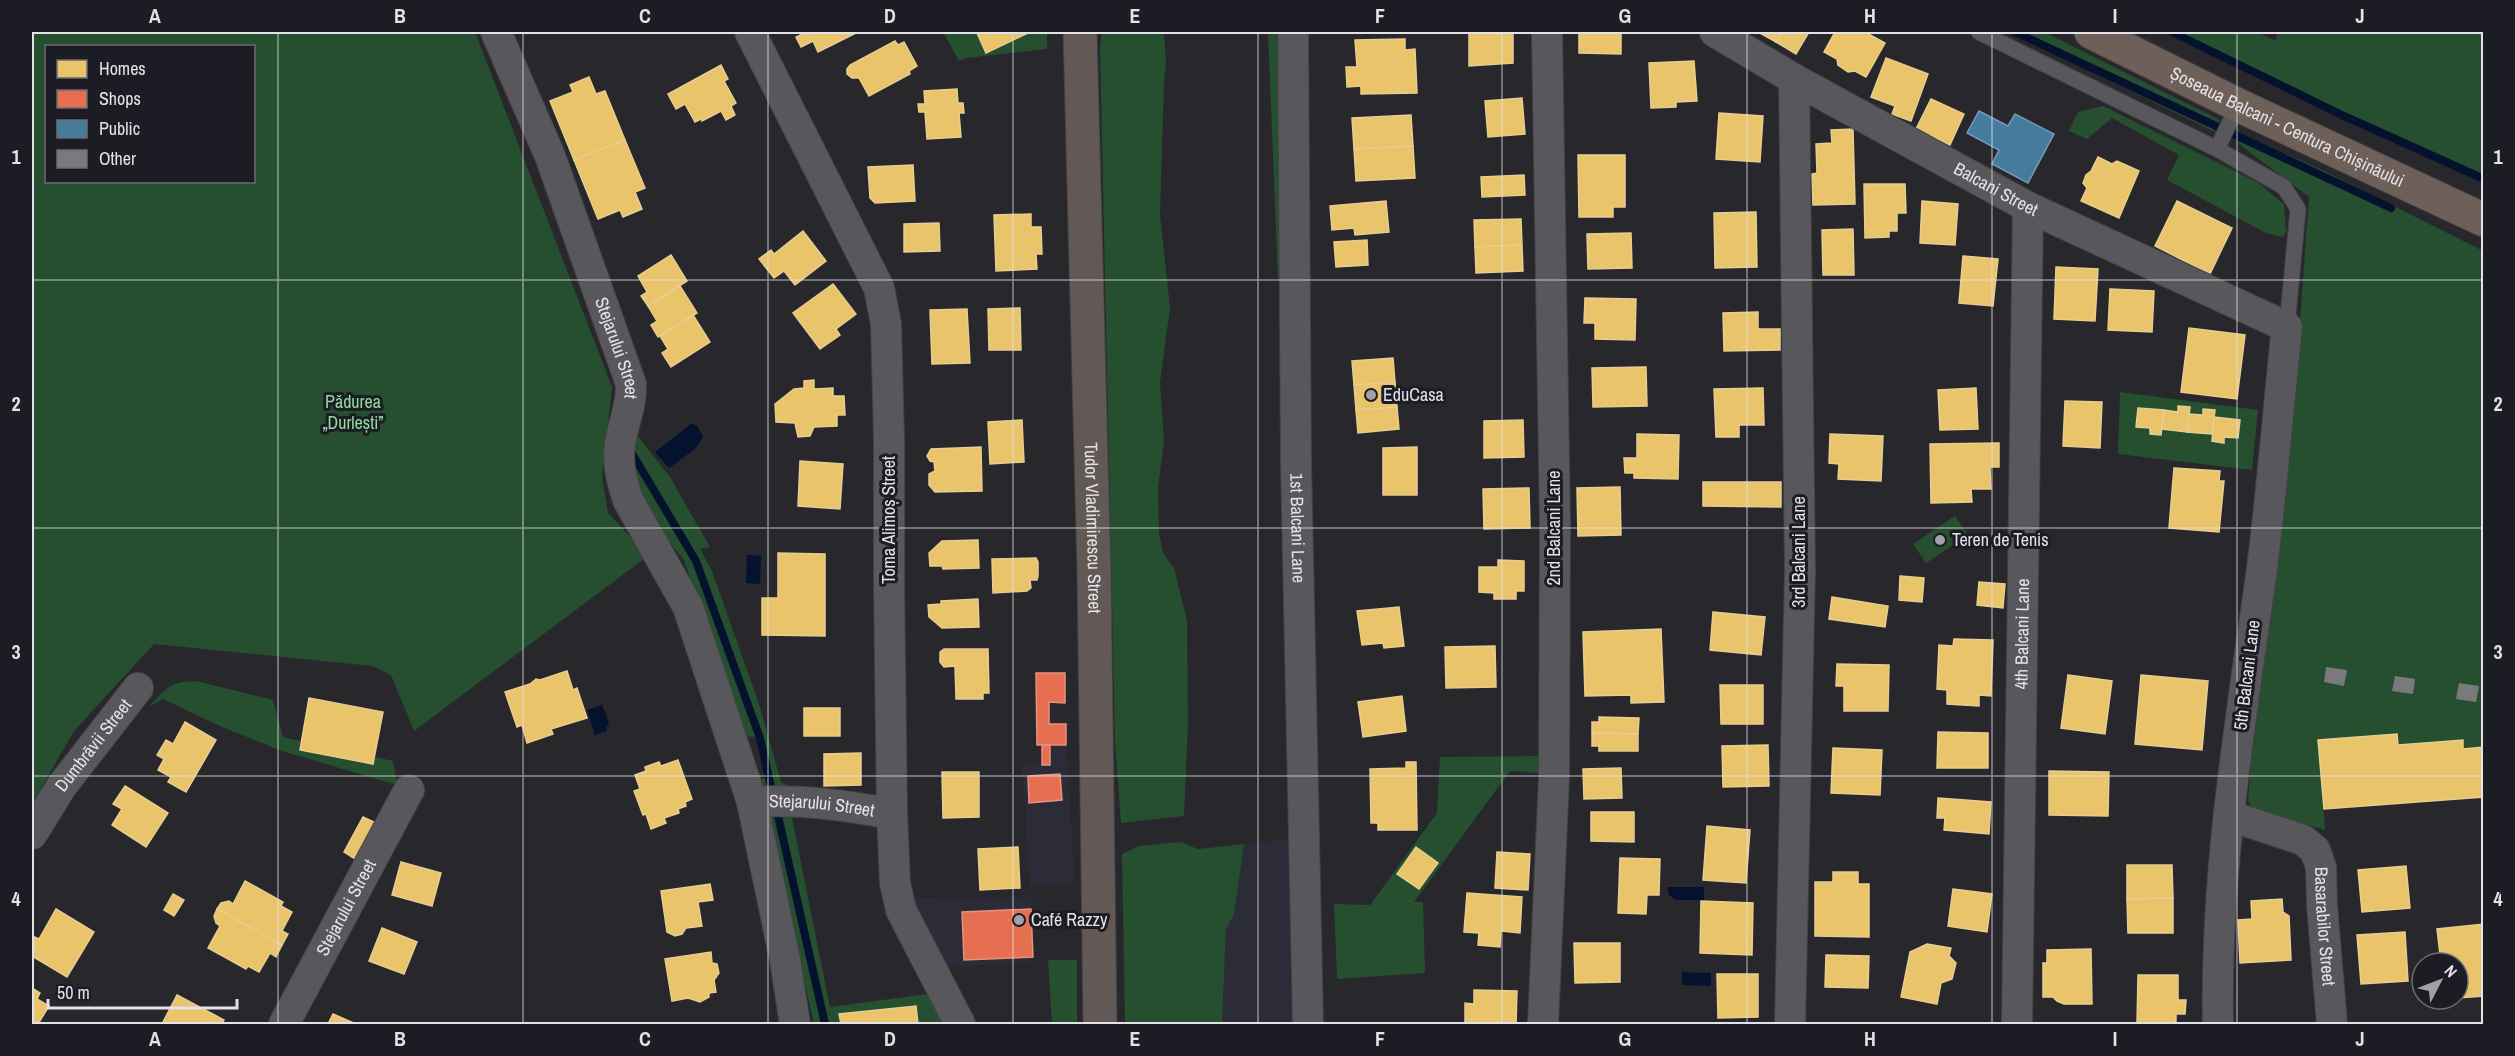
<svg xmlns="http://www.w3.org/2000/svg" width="2515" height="1056" font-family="'Archivo Narrow',sans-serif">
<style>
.built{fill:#2c2c39}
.green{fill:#264f30;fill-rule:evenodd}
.water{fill:#04122e}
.homes{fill:#e9c46a;stroke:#e7cd90;stroke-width:1.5}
.shops{fill:#e76f51;stroke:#e6927e;stroke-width:1.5}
.public{fill:#457b9d;stroke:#749ab4;stroke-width:1.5}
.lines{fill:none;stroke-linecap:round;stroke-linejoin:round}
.stream{stroke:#04122e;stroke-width:8}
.building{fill:#7a7a7e}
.lane-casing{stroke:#434346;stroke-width:17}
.street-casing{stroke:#434346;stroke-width:32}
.primary-casing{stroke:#434346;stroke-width:35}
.highway-casing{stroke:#434346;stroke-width:35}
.lane{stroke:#58575b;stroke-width:15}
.street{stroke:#58575b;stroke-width:30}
.primary{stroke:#625956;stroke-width:33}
.highway{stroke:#6e5f58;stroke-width:33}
.grid{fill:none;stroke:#e2e2e8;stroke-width:1.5;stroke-opacity:0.55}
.poi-dot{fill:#a1a1a6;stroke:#1c1c24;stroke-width:2}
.labels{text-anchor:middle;stroke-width:6;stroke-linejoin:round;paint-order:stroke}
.street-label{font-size:18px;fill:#e2e2e8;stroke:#1c1c24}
.poi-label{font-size:18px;fill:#e2e2e8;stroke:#1c1c24;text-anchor:start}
.park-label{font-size:18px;fill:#91db9f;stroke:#1c1c24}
.neatline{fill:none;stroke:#e2e2e8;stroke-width:2}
.grid-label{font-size:20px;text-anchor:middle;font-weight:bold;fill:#e2e2e8}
</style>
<rect width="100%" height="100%" fill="#27272c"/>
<g class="built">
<path d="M1042 745H1066L1075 883 1030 886 1022 765H1042Z"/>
<path d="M1294 839 1297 1024H1222L1226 929 1234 914 1244 844Z"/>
<path d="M1031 897 1033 961 944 968 911 898Z"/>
</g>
<g class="green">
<path d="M32 32H475L612 387 602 477 608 513 648 556 414 731 391 675 372 666 154 644 74 731 32 804ZM46 46H254V182H46Z"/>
<path d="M943 32H1047V49L966 58 959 61Z"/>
<path d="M1102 32 1164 33 1166 64 1164 82 1160 215 1170 307 1160 382 1164 442 1158 488 1159 533 1163 553 1174 568 1187 621 1188 724 1184 816 1121 823 1115 742 1100 47Z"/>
<path d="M1268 32H1277L1283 279 1278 280Z"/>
<path d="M2010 32H2044L2220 120 2215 132Z"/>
<path d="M2165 32H2257L2276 41 2277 32H2483V183L2322 109Z"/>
<path d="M2103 106 2257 182 2284 204 2286 232 2283 237 2266 233 2167 180 2179 155 2112 118 2087 139 2069 131 2078 112Z"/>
<path d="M2241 134 2320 169 2483 251V747L2463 749 2462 740 2398 745 2319 740 2325 830 2254 809 2248 801 2259 654 2293 415 2309 197 2239 144Z"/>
<path d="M2120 392 2258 410 2252 470 2118 454Z"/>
<path d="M633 430 670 477 710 547 700 549 712 571 759 704 781 782 787 785 785 789 767 787 753 781 766 778 756 737 742 736 684 560 659 529 626 465Z"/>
<path d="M1955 516 1968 535 1926 563 1913 544Z"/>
<path d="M196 681 273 700 283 737 301 741 300 750 373 764 375 757 393 761 397 785 282 751 222 727 163 699 150 706C167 687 170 682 196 681Z"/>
<path d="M1540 756 1539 773 1510 771 1414 902H1423L1425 973 1337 979 1334 904 1370 905 1437 813 1440 757Z"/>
<path d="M772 813H791L830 1007 927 994 946 1024H814L772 838 769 820Z"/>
<path d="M1181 842 1198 849 1244 844 1234 914 1226 929 1222 1024H1125L1122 854 1139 846Z"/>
<path d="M1048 960H1077V1024H1052Z"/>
</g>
<g class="water">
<path d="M692 423 697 426 703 437 695 449 669 468 655 452Z"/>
<path d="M747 555 761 556 760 584 746 583Z"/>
<path d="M602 705 609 723 606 727 607 731 595 735 587 710Z"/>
<path d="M1668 887H1704V900H1675L1668 894Z"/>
<path d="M1682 972 1711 973V986L1682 985Z"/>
</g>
<g class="homes">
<path d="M807 32H856V33L818 52 813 41 801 47 796 37Z"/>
<path d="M981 32H1030L986 53 977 33Z"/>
<path d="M1469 32H1513V63L1469 66Z"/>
<path d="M1579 32H1621V54L1579 53Z"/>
<path d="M1758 32H1783L1776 42Z"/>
<path d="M1783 32H1809L1796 54 1776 42Z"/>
<path d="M1835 32H1865L1885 43 1866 77 1855 71 1848 72 1838 65 1837 59 1824 52Z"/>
<path d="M1405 39V50L1415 49 1417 93 1361 94V86L1347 87 1346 67H1357L1355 40Z"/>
<path d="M895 41 898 45 904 42 917 66 909 71 910 74 869 96 859 78H852L847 74V69L850 65Z"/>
<path d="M1886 58 1928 74 1911 121 1892 114 1895 106 1871 97Z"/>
<path d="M1694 61 1697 101 1676 102V107L1651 108 1649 63Z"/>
<path d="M721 65 728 79 724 81 736 103 731 106 735 115 726 120 721 111 702 121 701 119 695 122 685 104 676 109 668 94Z"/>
<path d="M589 77 596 94 605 91 625 140 574 160 550 101 573 92 570 85Z"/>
<path d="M957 89 958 103H963L964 113H959L961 137 927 139 925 112H919L918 104H925L924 91Z"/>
<path d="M1522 98 1525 134 1488 137 1485 101Z"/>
<path d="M1931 99 1964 114 1950 145 1916 129Z"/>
<path d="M1719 113 1763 116 1760 162 1716 159Z"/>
<path d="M1411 115 1413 146 1354 149 1352 118Z"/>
<path d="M1853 129 1855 204 1813 205 1812 174 1817 173 1816 144 1832 143 1831 130Z"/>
<path d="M625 140 645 188 635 192 642 209 623 217 620 210 598 219 574 160Z"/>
<path d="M1413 146 1415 178 1356 181 1354 149Z"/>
<path d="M1578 155H1625V207H1613V217H1579Z"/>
<path d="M2098 157 2112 164 2117 161 2139 171 2119 218 2081 201 2087 188 2083 183 2086 175 2091 171Z"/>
<path d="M913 165 915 201 875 203 870 198 868 167Z"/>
<path d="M1524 175 1525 195 1482 197 1481 177Z"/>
<path d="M1864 184H1905L1906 213H1897V231H1889V237L1865 238Z"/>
<path d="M1386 201 1389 232 1355 235 1354 228 1332 230 1330 206Z"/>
<path d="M1922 201 1958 204 1955 245 1920 243Z"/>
<path d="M2177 201 2232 228 2210 274 2155 246Z"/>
<path d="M1756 212 1757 267 1715 268 1714 213Z"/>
<path d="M1031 214V227H1041L1042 254H1036L1037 269 996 271 994 215Z"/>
<path d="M1521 219 1522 245 1475 247 1474 220Z"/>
<path d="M939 223 940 251 904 252V224Z"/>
<path d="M1853 229 1854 275H1823L1822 230Z"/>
<path d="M803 231 826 261 795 285 784 271 774 278 759 259 771 250 774 254Z"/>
<path d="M1631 233 1632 268 1588 269 1587 234Z"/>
<path d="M1367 240 1368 265 1336 267 1334 242Z"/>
<path d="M1522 245 1523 271 1476 273 1475 247Z"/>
<path d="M671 255 687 281 648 306 641 296 647 292 638 276Z"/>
<path d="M1963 256 1998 259 1993 306 1959 303Z"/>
<path d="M2056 267 2098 269 2095 321 2054 319Z"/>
<path d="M833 284 856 314 836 329 840 335 820 349 793 313Z"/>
<path d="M680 286 697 313 658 337 651 325 657 321 648 306Z"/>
<path d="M2110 289 2154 291 2152 332 2108 330Z"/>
<path d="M1585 298 1636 299 1635 340 1595 339V323H1584Z"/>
<path d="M1020 308 1021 350H989L988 309Z"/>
<path d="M967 309 970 363 932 364 930 310Z"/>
<path d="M1758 312V329H1780V350L1724 351 1723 313Z"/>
<path d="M693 315 710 342 671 367 662 353 668 349 660 336Z"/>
<path d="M2189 328 2245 335 2237 399 2181 392Z"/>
<path d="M1393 358 1395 382 1354 385 1352 361Z"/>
<path d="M1646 367 1647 406 1593 407 1592 368Z"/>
<path d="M814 380V389L833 388V396H844L845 415H837V426L814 427 810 436 798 437 795 423 776 422 775 404 794 389 804 388V381Z"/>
<path d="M1395 382 1397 407 1356 410 1354 385Z"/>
<path d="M1763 388 1764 425H1739V437H1716L1714 389Z"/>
<path d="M1976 388 1978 429 1940 430 1938 390Z"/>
<path d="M2065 401 2102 402 2100 448 2063 446Z"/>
<path d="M2178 406 2190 407 2187 432 2162 429 2164 410 2178 412Z"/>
<path d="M1397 407 1399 429 1358 433 1356 410Z"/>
<path d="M2138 408 2164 410 2161 435 2150 434V428L2136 427Z"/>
<path d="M2203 409 2215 410 2212 434 2187 432 2189 414 2203 415Z"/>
<path d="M2214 417 2240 420 2238 438 2224 437V443L2212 441Z"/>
<path d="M1022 420 1024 462 990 464 988 422Z"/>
<path d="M1523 420 1524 457 1484 458V421Z"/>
<path d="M1637 434 1679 435 1678 479 1634 478V473H1625L1624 458H1637Z"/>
<path d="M1830 434 1883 436 1881 481 1838 479 1839 464 1829 463Z"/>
<path d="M1999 443V467H1990L1991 489H1971L1972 502 1931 503 1930 444Z"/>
<path d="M981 447 982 491 935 492 929 485V474L935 471 934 462 930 461 927 456 931 449Z"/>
<path d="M1417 447V495H1383V448Z"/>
<path d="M800 461 843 464 840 509 798 506Z"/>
<path d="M2174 468 2220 471 2219 481H2224L2219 532 2169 528Z"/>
<path d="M1703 482H1781V507L1703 506Z"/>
<path d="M1620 487 1621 535 1578 536 1577 488Z"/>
<path d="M1529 488 1530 528 1484 529 1483 489Z"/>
<path d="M978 540 979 568 943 569 942 566H930L929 553 942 541Z"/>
<path d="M778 553 825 554V636L762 635V598H778Z"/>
<path d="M1036 558 1038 562V576L1037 580H1030L1031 588 1027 591 993 593 992 559Z"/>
<path d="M1498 560 1524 561V591H1516V599H1494V593L1479 592V567H1498Z"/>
<path d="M1900 576 1924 578 1922 602 1899 600Z"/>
<path d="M1979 582 2005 584 2003 608 1977 605Z"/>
<path d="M1832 597 1888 606 1885 627 1829 619Z"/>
<path d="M978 599 979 627 942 628 929 617 928 605 941 604V601Z"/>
<path d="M1399 607 1404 646 1384 648 1383 643 1362 645 1357 611Z"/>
<path d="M1713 612 1765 617 1761 655 1710 650Z"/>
<path d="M1661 629 1664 702 1631 703V695L1585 696 1583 632Z"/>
<path d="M1954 639 1993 640 1991 696 1979 695V706L1947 704V690L1937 689 1939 645 1953 646Z"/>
<path d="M1495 646 1496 687 1446 688 1445 647Z"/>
<path d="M944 649H988L989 693H983V699H956L955 666 944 667 940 662V652Z"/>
<path d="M1837 664 1889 665 1888 711H1844V686H1836Z"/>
<path d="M567 671 573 690 577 688 587 718 551 729 553 734 527 743 522 725 517 727 505 692 530 684 536 679 540 680Z"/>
<path d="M2068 675 2112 681 2105 734 2061 728Z"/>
<path d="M2141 675 2208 681 2202 750 2135 744Z"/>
<path d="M1720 685H1763V724H1721Z"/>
<path d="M1402 696 1406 731 1363 737 1358 702Z"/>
<path d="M309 698 383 712 373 764 300 750Z"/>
<rect x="804" y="708" width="36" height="28"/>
<path d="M1599 717 1639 718 1638 734 1592 733V722H1599Z"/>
<path d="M185 722 216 740 186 792 168 782 171 777 158 770 164 759 157 755 166 740 173 744Z"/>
<path d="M1938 732 1988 733V768H1937Z"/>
<path d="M1592 733 1638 734V751H1599V746H1592Z"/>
<path d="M2397 734 2398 745 2463 740V749L2484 747V797L2324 809 2318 740Z"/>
<path d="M1768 745 1769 786 1723 787 1722 746Z"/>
<path d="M1833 748 1882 750 1880 795 1831 793Z"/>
<path d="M861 753V785L824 786V754Z"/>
<path d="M678 760 692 799 685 802 686 806 678 809 679 813 664 818 666 823 651 829 646 814 643 815 634 791 640 789 635 775 646 771 645 767 659 762 661 766Z"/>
<path d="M1406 762H1416L1417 830H1378V823H1371L1370 769 1406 768Z"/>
<path d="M1621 768 1622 798 1584 799 1583 769Z"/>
<path d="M2049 771 2109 772 2108 816 2049 815Z"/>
<path d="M942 772H979V817L943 818Z"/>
<path d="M125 786 168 813 146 847 112 825 122 809 113 804Z"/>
<path d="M1938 798 1991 802 1989 834 1944 830 1945 818H1937Z"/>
<path d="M1591 812H1634V842L1591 841Z"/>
<path d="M363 817 374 822 355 859 344 852Z"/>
<path d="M1707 826 1750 830 1746 883 1703 880Z"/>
<path d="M1018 847 1020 888 980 890 978 849Z"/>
<path d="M1416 847 1438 863 1419 889 1397 874Z"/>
<path d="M1497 852 1530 854 1528 890 1495 888Z"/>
<path d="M1620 858 1660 859 1659 895H1647L1646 914 1618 913Z"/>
<path d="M401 862 441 873 432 906 392 895Z"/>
<path d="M2127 865H2172L2173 898 2127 899Z"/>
<path d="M2406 866 2410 908 2362 912 2358 870Z"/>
<path d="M1833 872H1858V884H1869V937L1815 936V882H1833Z"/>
<path d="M245 881 283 902 281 906 292 912 282 931 288 934 282 945 217 909 221 903 229 901 233 904Z"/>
<path d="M710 884 713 900 698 902 702 926 686 928 682 934 675 936 667 932 661 891Z"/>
<path d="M1953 889 1992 894 1987 932 1948 926Z"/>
<path d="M1467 893 1522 897 1520 933 1501 931 1500 947 1478 945 1479 933 1464 932Z"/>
<path d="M173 894 184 900 174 916 164 910Z"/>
<path d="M2173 898V933H2128L2127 899Z"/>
<path d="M2282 899 2283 912 2289 916 2291 960 2240 963 2238 920 2252 919 2251 901Z"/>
<path d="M1701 901 1753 903 1752 955 1700 953Z"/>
<path d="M56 909 94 932 67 977 32 956V936L39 939Z"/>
<path d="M217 909 282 945 276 957 270 953 259 972 248 966 246 969 208 948 220 926 216 923 214 916Z"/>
<path d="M2484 924V996L2458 998V963H2441L2437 929Z"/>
<path d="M382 928 417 942 404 974 369 961Z"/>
<path d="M2405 932 2408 981 2361 984 2357 935Z"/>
<path d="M1574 943H1620V982L1575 983Z"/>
<path d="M1927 944 1951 948 1949 956 1956 963 1952 979 1941 983 1937 1004 1901 997 1910 952Z"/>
<path d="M2091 949 2092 1004H2064L2057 1001 2053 997H2043V963H2047V950Z"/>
<path d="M711 952 712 963 717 964 719 973 714 980 716 992 709 993V997L700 1002 688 998 672 1001 665 959Z"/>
<path d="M1826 955 1869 956 1868 988 1825 987Z"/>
<path d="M1717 974H1758V1017L1718 1018Z"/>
<path d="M2138 975H2178V1000H2186L2185 1014H2176V1024H2137Z"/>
<path d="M32 988 40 993 37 999 49 1006 38 1024H32Z"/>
<path d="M1474 990 1517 991 1516 1024H1465V1003L1474 1004Z"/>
<path d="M177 995 224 1020 222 1024H162Z"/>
<path d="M916 1006 918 1024H841L839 1014Z"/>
<path d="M333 1014 356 1024H328Z"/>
</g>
<g class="shops">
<path d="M1036 673H1065V703L1049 702V724H1066V745H1037Z"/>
<rect x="1042" y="745" width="8" height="20"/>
<path d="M1060 774 1062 800 1029 803 1028 776Z"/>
<path d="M1031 909 1033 957 964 960 962 912Z"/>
</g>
<path class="public" d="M1979 111 2008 126 2015 114 2054 134 2028 183 1992 164 1999 150 1967 133Z"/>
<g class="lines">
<g class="stream">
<path d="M2015 32 2391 208"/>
<path d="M2172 32 2344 116 2484 179"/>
<path d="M630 450 696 561 760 738 773 796"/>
<path d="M776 807 825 1024"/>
</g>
</g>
<g class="building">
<path d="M2326 667 2347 670 2344 686 2324 682Z"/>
<path d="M2395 676 2415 679 2413 694 2392 691Z"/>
<path d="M2459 683 2479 686 2476 702 2456 699Z"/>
</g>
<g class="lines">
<defs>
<g id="lane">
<path d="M1979 32 2217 149 2284 187 2298 209 2287 327"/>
<path d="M2217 149 2238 105"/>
</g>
<g id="street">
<path id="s1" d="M496 32 550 156 631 384C632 406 623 423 620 444 617 464 622 482 628 500L688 607 752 802 785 960 795 1024"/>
<path d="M750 32 879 288 886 324 889 438V585L892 814 895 883 901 910 960 1024"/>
<path id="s2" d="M1293 32 1296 463 1308 1024"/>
<path id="s3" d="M1715 32 1794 79 2028 207 2287 327C2278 409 2272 493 2261 576 2240 724 2215 875 2218 1024"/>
<path id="s4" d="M752 802C801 799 844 805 892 814"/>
<path id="s5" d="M2230 816 2303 840 2315 850 2321 867 2322 905 2332 1024"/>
<path id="s6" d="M32 834 61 787 138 688"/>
<path id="s7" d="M284 1024 409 790"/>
<path d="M1543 1024 1554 778 1555 523 1547 32"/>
<path d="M1790 1024 1800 570 1794 79"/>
<path id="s8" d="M2017 1024 2028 207"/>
</g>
<g id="primary">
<path id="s9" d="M1080 32 1094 571 1100 1024"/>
</g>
<g id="highway">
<path id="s10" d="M2091 32 2238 105 2484 220"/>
</g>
</defs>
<use href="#lane" class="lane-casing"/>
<use href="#street" class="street-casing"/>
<use href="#primary" class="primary-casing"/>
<use href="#highway" class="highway-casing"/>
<use href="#lane" class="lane"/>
<use href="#street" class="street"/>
<use href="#primary" class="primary"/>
<use href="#highway" class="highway"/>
</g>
<path class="grid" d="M278 32V1024M523 32V1024M768 32V1024M1013 32V1024M1258 32V1024M1502 32V1024M1747 32V1024M1992 32V1024M2237 32V1024M32 280H2484M32 528H2484M32 776H2484"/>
<g class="poi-dot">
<circle cx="1371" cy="395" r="6"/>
<circle cx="1940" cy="540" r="6"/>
<circle cx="1019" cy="920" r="6"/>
</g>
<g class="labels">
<g class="street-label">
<text dy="6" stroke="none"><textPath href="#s10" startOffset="218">Șoseaua Balcani - Centura Chișinăului</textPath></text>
<text dy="6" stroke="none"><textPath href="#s3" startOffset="322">Balcani Street</textPath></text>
<text dy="6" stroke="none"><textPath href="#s1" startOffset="339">Stejarului Street</textPath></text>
<text transform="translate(889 520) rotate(-90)" y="6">Toma Alimoș Street</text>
<text dy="6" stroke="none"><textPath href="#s9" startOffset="496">Tudor Vladimirescu Street</textPath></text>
<text dy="6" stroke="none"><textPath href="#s2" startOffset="496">1st Balcani Lane</textPath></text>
<text transform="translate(1554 528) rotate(-90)" y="6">2nd Balcani Lane</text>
<text transform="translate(1799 552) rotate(-90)" y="6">3rd Balcani Lane</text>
<text dy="6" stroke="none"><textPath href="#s8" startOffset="390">4th Balcani Lane</textPath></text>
<text transform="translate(2247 675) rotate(-83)" y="6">5th Balcani Lane</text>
<text dy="6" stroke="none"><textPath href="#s6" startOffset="108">Dumbrăvii Street</textPath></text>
<text dy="6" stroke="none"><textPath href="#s4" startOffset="70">Stejarului Street</textPath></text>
<text dy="6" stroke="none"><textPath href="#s7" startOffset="132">Stejarului Street</textPath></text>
<text dy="6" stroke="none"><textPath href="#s5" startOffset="170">Basarabilor Street</textPath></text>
</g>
<g class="poi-label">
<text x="1383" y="401">EduCasa</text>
<text x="1952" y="546">Teren de Tenis</text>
<text x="1031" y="926">Café Razzy</text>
</g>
<g class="park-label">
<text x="353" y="408">Pădurea<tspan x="353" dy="21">„Durlești”</tspan></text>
</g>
</g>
<rect width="2515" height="1056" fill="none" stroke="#1c1c24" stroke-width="66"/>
<rect x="45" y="45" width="210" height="138" fill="#1c1c24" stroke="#6b6b72" stroke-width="1.5"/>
<rect x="57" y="60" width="30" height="18" fill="#e9c46a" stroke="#6b6b72" stroke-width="1.5"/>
<text x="99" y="75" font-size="18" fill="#e2e2e8">Homes</text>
<rect x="57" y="90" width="30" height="18" fill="#e76f51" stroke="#6b6b72" stroke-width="1.5"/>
<text x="99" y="105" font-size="18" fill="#e2e2e8">Shops</text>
<rect x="57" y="120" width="30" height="18" fill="#457b9d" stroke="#6b6b72" stroke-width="1.5"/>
<text x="99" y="135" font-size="18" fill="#e2e2e8">Public</text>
<rect x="57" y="150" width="30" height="18" fill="#7a7a7e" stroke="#6b6b72" stroke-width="1.5"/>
<text x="99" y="165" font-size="18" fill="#e2e2e8">Other</text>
<g transform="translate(2440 981) rotate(48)"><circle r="28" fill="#1c1c24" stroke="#6b6b72" stroke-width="1.5"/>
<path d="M0-4.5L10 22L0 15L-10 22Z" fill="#a1a1a6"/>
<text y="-9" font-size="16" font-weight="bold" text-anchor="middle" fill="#e2e2e8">N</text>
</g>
<path d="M48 999v9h189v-9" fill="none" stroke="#e2e2e8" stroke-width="3"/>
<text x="57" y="999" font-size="18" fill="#e2e2e8" stroke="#1c1c24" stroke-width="4.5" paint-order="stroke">50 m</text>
<rect x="33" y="33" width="2449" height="990" class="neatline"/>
<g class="grid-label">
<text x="155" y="23">A</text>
<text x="400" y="23">B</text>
<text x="645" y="23">C</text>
<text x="890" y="23">D</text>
<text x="1135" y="23">E</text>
<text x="1380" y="23">F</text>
<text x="1625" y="23">G</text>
<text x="1870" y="23">H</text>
<text x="2115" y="23">I</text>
<text x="2360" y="23">J</text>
<text x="16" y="164">1</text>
<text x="2498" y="164">1</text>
<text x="16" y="411">2</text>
<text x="2498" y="411">2</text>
<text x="16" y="659">3</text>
<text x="2498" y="659">3</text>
<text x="16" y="906">4</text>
<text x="2498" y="906">4</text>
<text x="155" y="1046">A</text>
<text x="400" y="1046">B</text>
<text x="645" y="1046">C</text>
<text x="890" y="1046">D</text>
<text x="1135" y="1046">E</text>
<text x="1380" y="1046">F</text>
<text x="1625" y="1046">G</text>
<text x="1870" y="1046">H</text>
<text x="2115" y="1046">I</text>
<text x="2360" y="1046">J</text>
</g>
</svg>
